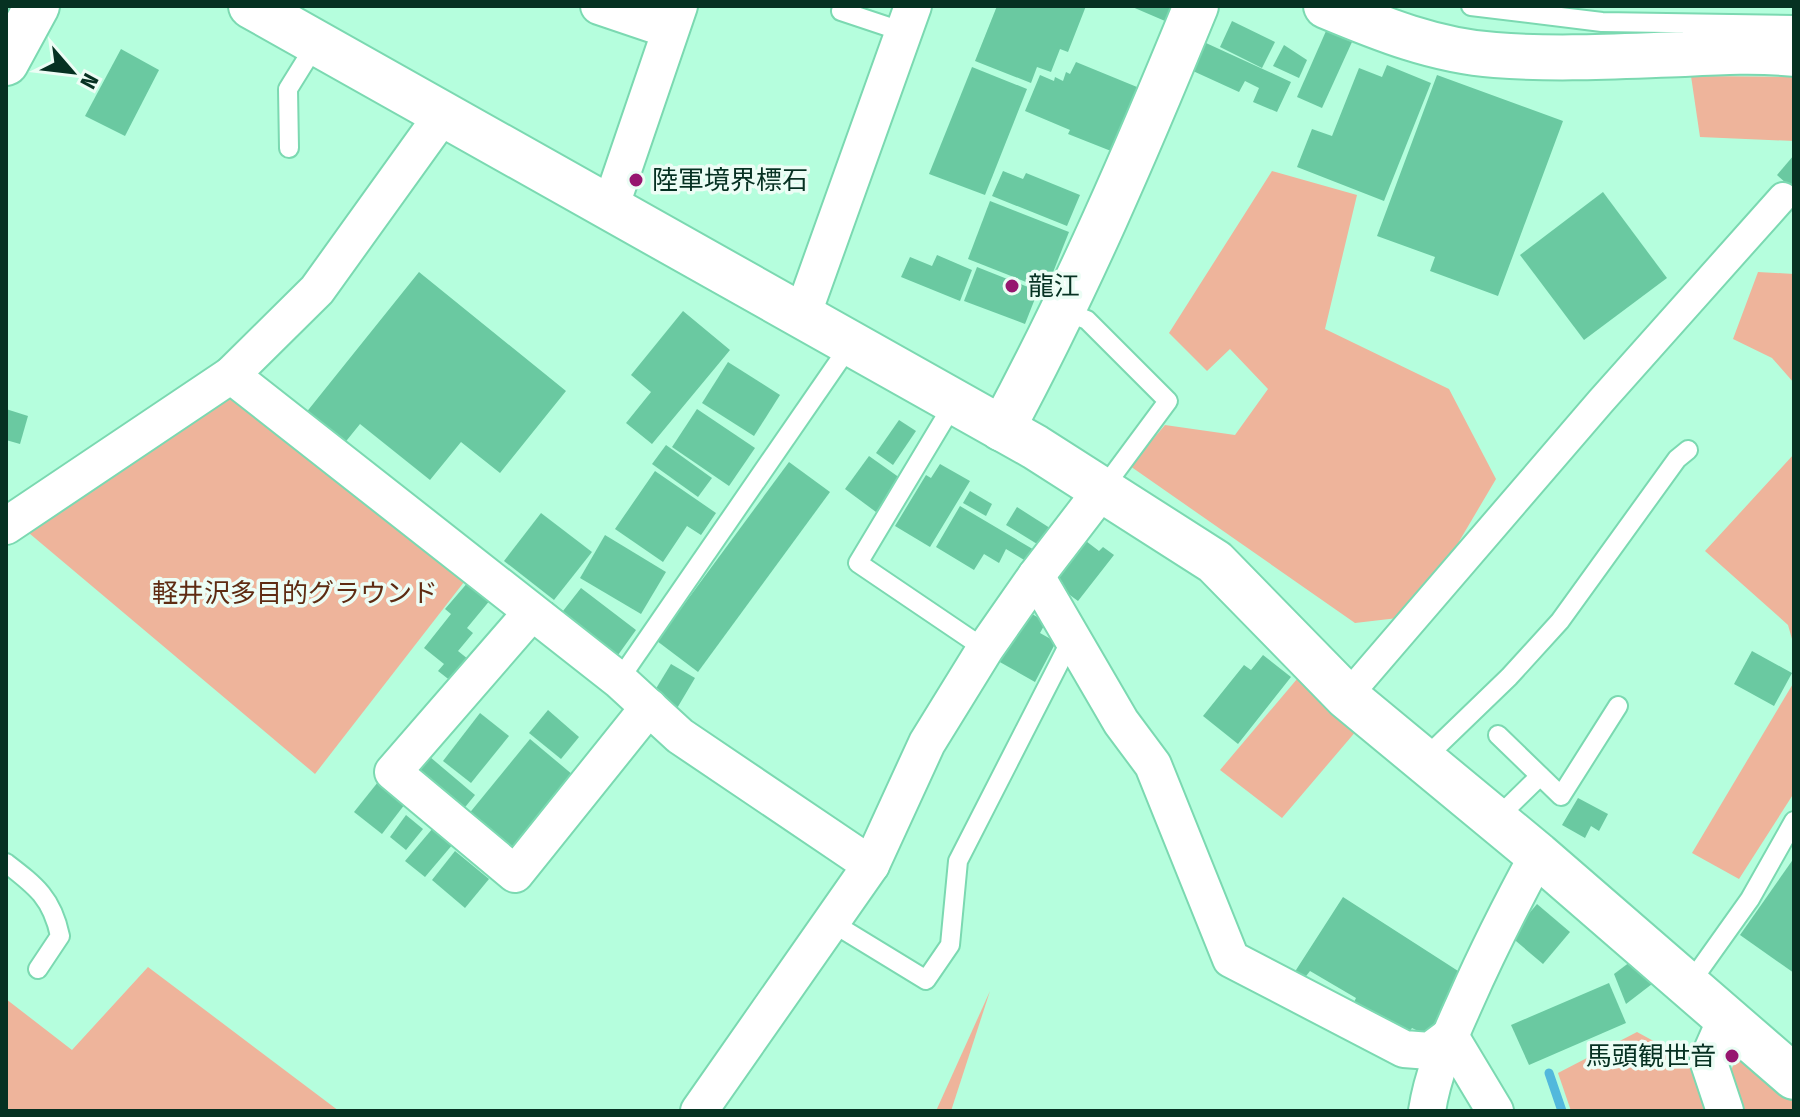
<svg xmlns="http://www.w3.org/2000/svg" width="1800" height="1117" font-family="'Fira Sans Condensed','Noto Sans JP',sans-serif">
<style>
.green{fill:#eeb49b}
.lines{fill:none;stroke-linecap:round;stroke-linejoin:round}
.stream{stroke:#52b8dc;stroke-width:9}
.building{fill:#6ac9a1}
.service-casing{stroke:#7bd9b1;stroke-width:22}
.pedestrian-casing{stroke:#7bd9b1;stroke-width:32}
.minor-casing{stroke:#7bd9b1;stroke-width:40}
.tertiary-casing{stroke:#7bd9b1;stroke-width:48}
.trunk-casing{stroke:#7bd9b1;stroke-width:48}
.service{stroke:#fff;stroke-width:18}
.pedestrian{stroke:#fff;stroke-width:28}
.minor{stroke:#fff;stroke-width:36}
.tertiary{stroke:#fff;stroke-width:44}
.trunk{stroke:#fff;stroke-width:44}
.poi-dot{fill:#96166f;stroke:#ecfdf5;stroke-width:3}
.labels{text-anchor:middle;stroke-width:7;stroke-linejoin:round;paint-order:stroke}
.poi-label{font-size:26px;fill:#063122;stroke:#ecfdf5;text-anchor:start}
.park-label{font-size:26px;fill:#5e2b12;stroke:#ecfdf5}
</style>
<rect width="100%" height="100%" fill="#b5fedd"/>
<g class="green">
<path d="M1691 76 1794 77V141L1700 137Z"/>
<path d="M1272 171 1357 195 1325 329 1449 389 1496 479 1415 616 1355 623 1130 466 1165 425 1235 435 1268 389 1230 349 1207 371 1169 333Z"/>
<path d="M1758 272 1794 274V383L1772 358 1733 339Z"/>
<path d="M225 385 471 573 315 774 23 528Z"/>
<path d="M1794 454V646L1788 625 1705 551Z"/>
<path d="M1297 679 1357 730 1282 818 1220 770Z"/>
<path d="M1794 682V793L1739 879 1692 853Z"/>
<path d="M148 967 339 1111H6V999L72 1050Z"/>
<path d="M990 991 951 1111H936Z"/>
<path d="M1637 1032 1692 1062 1712 1111H1571L1558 1073Z"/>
<path d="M1739 1054 1794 1100V1111H1741L1728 1076Z"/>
</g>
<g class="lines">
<path class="stream" d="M1549 1073 1562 1111"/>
</g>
<g class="building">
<path d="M997 6H1086L1068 52 1060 49 1051 72 1037 67 1031 83 975 61Z"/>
<path d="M1130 6H1164L1171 8 1165 21Z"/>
<path d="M1232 21 1275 42 1262 68 1220 47Z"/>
<path d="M1326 31 1352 42 1322 108 1297 97Z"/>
<path d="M1206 43 1291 82 1277 112 1253 102 1259 88 1245 81 1239 92 1193 71Z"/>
<path d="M1284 45 1307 60 1299 78 1273 66Z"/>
<path d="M121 49 159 70 125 136 85 116Z"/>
<path d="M1076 62 1137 87 1111 151 1068 134 1070 130 1025 111 1040 75 1054 81 1055 77 1063 81 1066 72 1070 74Z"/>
<path d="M1387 65 1431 83 1384 201 1297 167 1312 129 1332 136 1359 68 1382 77Z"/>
<path d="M972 67 1027 89 985 195 929 174Z"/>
<path d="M1437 75 1563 121 1498 296 1430 271 1435 257 1377 236Z"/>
<path d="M1794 155V190L1777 175Z"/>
<path d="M1003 171 1023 179 1026 173 1080 195 1067 226 992 196Z"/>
<path d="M1603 192 1667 278 1584 340 1520 255Z"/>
<path d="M990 201 1069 232 1046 290 968 259Z"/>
<path d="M937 255 972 270 960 301 901 277 910 257 932 266Z"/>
<path d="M977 267 1038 291 1025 324 964 301Z"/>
<path d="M419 272 566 391 500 473 461 442 430 480 360 424 343 445 305 414Z"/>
<path d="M683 311 730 350 652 444 626 423 651 392 631 375Z"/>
<path d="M728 362 780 395 754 436 702 403Z"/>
<path d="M6 409 28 416 20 444 6 440Z"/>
<path d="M697 409 755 448 729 486 672 447Z"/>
<path d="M899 420 916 431 893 465 876 453Z"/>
<path d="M666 445 712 478 698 497 652 464Z"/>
<path d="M869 456 900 478 876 512 845 489Z"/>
<path d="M789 462 830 492 698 672 657 641Z"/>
<path d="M940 464 970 481 930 547 895 526 926 475 931 478Z"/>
<path d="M655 471 716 513 701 535 687 526 663 562 615 529Z"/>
<path d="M970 491 992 504 986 516 963 503Z"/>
<path d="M960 506 1036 551 1029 563 1006 549 999 563 984 554 974 570 936 547Z"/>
<path d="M1017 507 1053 530 1042 547 1006 525Z"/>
<path d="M541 513 592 552 554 600 504 561Z"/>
<path d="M605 535 666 572 641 614 580 578Z"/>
<path d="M1082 538 1099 551 1103 547 1114 555 1078 601 1059 587 1063 583 1053 575Z"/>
<path d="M469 581 491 599 467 628 473 633 458 651 473 663 456 685 438 671 444 664 424 648 451 614 445 609Z"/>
<path d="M581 588 636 630 613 662 545 611 552 602 563 611Z"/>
<path d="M1025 610 1046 622 1040 633 1056 642 1035 682 998 661Z"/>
<path d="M1752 651 1792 673 1774 706 1734 684Z"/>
<path d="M1263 655 1291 677 1238 744 1203 716 1244 665 1251 670Z"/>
<path d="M671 664 695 678 673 715 649 700Z"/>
<path d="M548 710 579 737 561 759 529 733Z"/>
<path d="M480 713 509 736 471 783 443 761Z"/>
<path d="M530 739 573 775 506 857 463 821Z"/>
<path d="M430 757 475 795 457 817 412 779Z"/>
<path d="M378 782 405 804 382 834 354 812Z"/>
<path d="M1578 798 1608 814 1599 831 1591 826 1585 838 1562 825Z"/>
<path d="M406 815 423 829 406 850 390 837Z"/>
<path d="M433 828 453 844 425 877 405 861Z"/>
<path d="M455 851 489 879 465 908 432 880Z"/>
<path d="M1794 858V973L1740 935Z"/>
<path d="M1343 897 1469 978 1436 1040 1412 1028 1402 1043 1352 1007 1356 998 1310 971 1296 989 1287 984Z"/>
<path d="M1537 904 1570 932 1543 964 1510 936Z"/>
<path d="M1630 962 1652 984 1626 1004 1614 974Z"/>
<path d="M1609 983 1626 1023 1529 1065 1511 1025Z"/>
</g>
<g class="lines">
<defs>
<g id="service">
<path d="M1471 6 1602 22 1794 25"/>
<path d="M841 11 904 32"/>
<path d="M289 148 288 89 316 44"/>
<path d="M1062 310 1087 320 1168 401 1102 490"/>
<path d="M954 403 858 563 985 649"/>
<path d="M619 680 850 345"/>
<path d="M1498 735 1561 796 1618 706"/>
<path d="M1423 760 1509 677 1560 621 1677 459 1688 450"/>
<path d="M1495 820 1540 776"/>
<path d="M6 863C36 886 52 898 60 936L38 969"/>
<path d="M831 922 926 980 950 945 958 861 1072 638"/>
<path d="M1688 986 1750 899 1794 821"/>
</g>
<path id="pedestrian" d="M1361 680 1601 401 1783 197"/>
<g id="minor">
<path d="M599 6 670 30"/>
<path d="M610 208 679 6"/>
<path d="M802 316 913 6"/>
<path d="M231 375 619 680 680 736 871 865"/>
<path d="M6 526 231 375 317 290 442 116"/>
<path d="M1036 576 1121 722 1153 765 1231 959 1404 1049 1430 1051 1450 1036 1495 1111"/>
<path d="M532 612 393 772 515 874 649 707"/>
<path d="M699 1111 871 865 927 743 985 649 1036 576 1102 490"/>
<path d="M1427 1111C1433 1071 1450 1036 1466 1000 1488 950 1512 903 1538 855"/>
<path d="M1725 1111 1708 1060 1726 1019"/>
</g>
<g id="tertiary">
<path d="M251 6 1035 447 1215 562 1347 697 1538 855 1794 1077"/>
<path d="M1326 6C1381 29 1436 51 1495 55 1558 60 1621 56 1684 54 1721 52 1758 50 1794 54"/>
<path d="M1002 429C1076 292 1137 150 1196 6"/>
</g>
<path id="trunk" d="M6 63 37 6"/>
</defs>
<use href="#service" class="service-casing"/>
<use href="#pedestrian" class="pedestrian-casing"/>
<use href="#minor" class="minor-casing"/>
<use href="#tertiary" class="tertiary-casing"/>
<use href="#trunk" class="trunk-casing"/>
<use href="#service" class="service"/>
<use href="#pedestrian" class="pedestrian"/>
<use href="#minor" class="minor"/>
<use href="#tertiary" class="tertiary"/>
<use href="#trunk" class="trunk"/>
</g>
<g class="poi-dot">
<circle cx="636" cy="180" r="8"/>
<circle cx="1012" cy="286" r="8"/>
<circle cx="1732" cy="1056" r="8"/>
</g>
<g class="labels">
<g class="poi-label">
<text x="652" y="189">陸軍境界標石</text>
<text x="1028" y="295">龍江</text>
<text x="1716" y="1065" text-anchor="end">馬頭観世音</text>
</g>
<g class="park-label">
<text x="295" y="602">軽井沢多目的グラウンド</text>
</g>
</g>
<rect width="1800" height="1117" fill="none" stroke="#063122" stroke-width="16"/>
<g transform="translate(72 72) rotate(118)" stroke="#ecfdf5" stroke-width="6" paint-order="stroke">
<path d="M0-6L14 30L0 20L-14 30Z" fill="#063122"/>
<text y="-12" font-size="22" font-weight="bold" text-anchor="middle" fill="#063122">N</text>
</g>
</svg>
